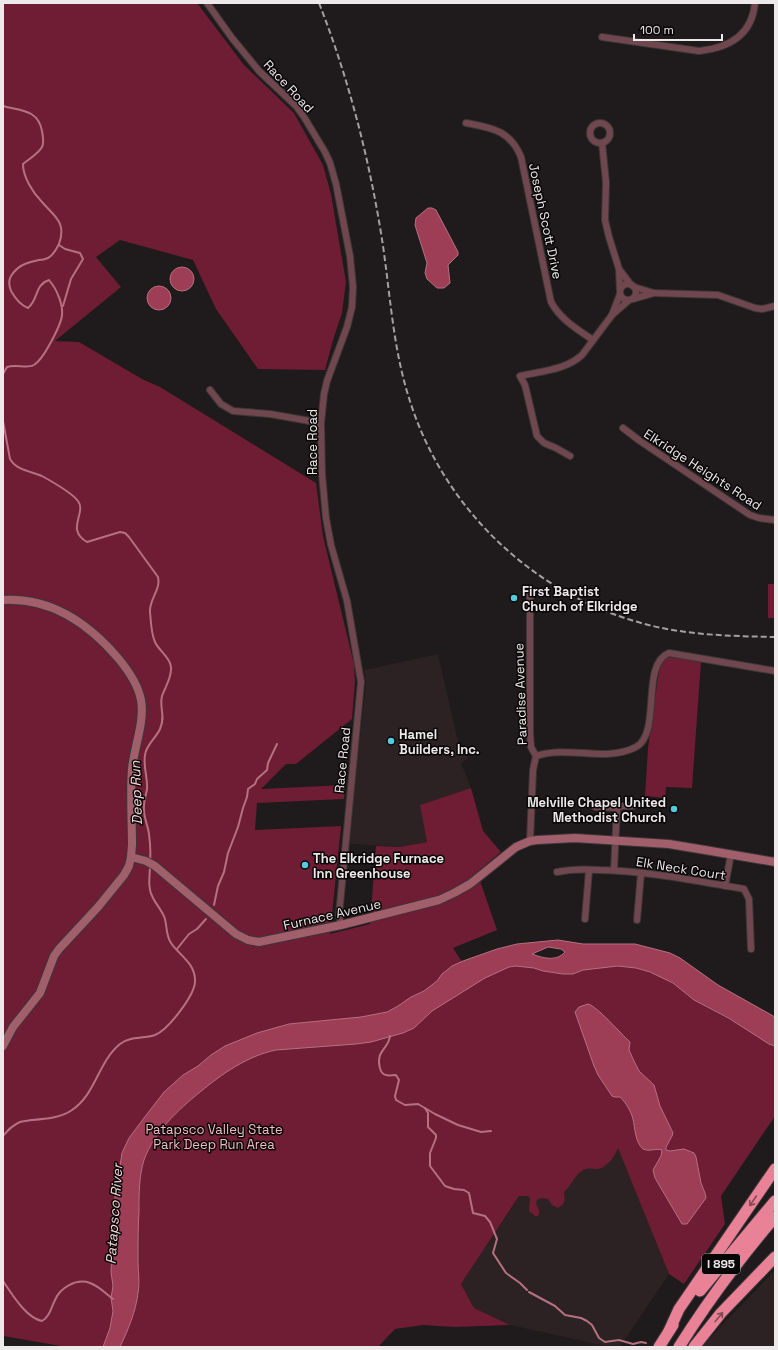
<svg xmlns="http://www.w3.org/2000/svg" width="778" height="1350" font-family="'Space Grotesk',sans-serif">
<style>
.built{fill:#2c2123}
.green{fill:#6f1c35}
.water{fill:#9d3d56;stroke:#b57182;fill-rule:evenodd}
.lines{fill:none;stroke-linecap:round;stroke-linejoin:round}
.stream{stroke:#b57182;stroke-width:2}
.street-casing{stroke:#3c3738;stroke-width:8}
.secondary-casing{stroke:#3c3738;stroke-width:10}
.highway-casing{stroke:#3c3738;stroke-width:13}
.street{stroke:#71474f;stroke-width:6}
.secondary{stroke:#a15f6c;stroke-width:8}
.highway{stroke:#e98197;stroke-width:11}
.rail{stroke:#a4a0a1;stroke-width:2;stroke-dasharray:6 3;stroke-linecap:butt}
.oneway{stroke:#844a56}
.poi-dot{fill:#54cadd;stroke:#080606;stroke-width:1.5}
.labels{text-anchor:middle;stroke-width:3;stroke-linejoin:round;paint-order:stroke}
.shield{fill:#080606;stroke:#a8a5a6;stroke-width:1}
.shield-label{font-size:12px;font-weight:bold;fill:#ede9ea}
.street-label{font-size:13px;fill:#ede9ea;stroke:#080606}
.poi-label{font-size:13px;font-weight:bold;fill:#ede9ea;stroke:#080606;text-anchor:start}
.park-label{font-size:13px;fill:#f2bcc5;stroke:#080606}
.water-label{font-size:14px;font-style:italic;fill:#f3d7db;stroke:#080606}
</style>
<rect width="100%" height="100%" fill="#1f1a1b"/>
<g class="built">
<path d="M438 654 458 741 468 759 461 763 471 788 420 805 428 842 399 847 350 844 353 797 366 685 364 670Z"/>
<path d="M614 1136 669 1274 620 1347H610L510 1325 474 1308 461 1284 540 1165Z"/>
<path d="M775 1270V1347H701Z"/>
</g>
<g class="green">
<path d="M3 3H197L244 65 294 113 323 165 331 194 346 282 342 313 333 340 325 370 258 369 216 309 193 260 120 240 96 257 121 287 55 341 79 342 142 379 160 387 316 483 323 536 354 664 355 682 352 719 296 764H286L261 789 345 785 344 799 257 803 255 830 341 826 330 934 370 924 376 846 399 847 427 842 420 805 471 788 483 831 501 852 477 872 497 930 453 948 476 983C487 976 502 967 515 966 530 965 547 973 563 974 571 974 576 972 584 970 594 968 606 966 617 966 635 966 660 974 674 984 682 989 688 997 696 1001 720 1016 747 1026 769 1044L775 1046V1116L721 1196 725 1224 684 1284 669 1274 618 1148C615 1156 607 1168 597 1169 591 1169 587 1167 582 1171 574 1176 571 1186 564 1192 565 1200 566 1203 558 1208L552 1205 548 1199 541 1198 537 1200 536 1204C538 1208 541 1211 538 1216H535L529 1211 530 1198 528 1196H519L461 1284 474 1308 510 1325 454 1327 423 1325 395 1329 378 1347H67L3 1336Z"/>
<rect x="768" y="584" width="7" height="34"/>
<path d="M676 656 701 662 692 788 666 787 665 798 645 796 648 748 660 664 667 658Z"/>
</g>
<g class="water">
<path d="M428 208H432L436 210 458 252V255L448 265 450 283 444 288H437L427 279 425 273 427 263 415 225 416 218Z"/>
<circle cx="182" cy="279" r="12"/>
<circle cx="159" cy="298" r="12"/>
<path d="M558 940 583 944H635L670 953 680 958 718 985 775 1017V1046L769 1044 730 1019 694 1000 673 983 650 972 636 968 618 966 583 970 573 974H563L543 971 534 968 516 966 509 967 485 978 432 1011 414 1028 403 1033 371 1042 356 1044 276 1050C247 1056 222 1074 200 1092 178 1110 154 1132 144 1160 139 1176 139 1194 139 1211 138 1227 138 1243 138 1259 138 1270 140 1282 138 1293 136 1311 128 1330 120 1347H103L110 1328 113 1311 111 1298 113 1286 111 1272 113 1233 112 1217 122 1153 129 1138 144 1118 164 1092 183 1075 198 1066 211 1055 225 1046 257 1033 289 1024 361 1017 387 1012 398 1006 411 997 424 991 437 981 442 974 452 966 463 961 497 949 517 944ZM548 947 561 949 565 952C556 962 543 958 532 954Z"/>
<path d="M588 1004C597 1006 621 1034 630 1042L629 1050 633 1059 639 1071 654 1085 660 1106 673 1133 672 1136 666 1147V1150L670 1151 684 1149 694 1153 696 1157 701 1183 705 1193 706 1198 687 1224H682L655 1178 653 1170 661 1156 662 1150C656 1148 649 1152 643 1149 635 1142 635 1128 633 1119 631 1111 626 1103 620 1097H615L612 1096 598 1075 594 1066 575 1012 579 1007Z"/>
</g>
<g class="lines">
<g class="stream">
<path d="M3 106C20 111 38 109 42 131 43 136 44 143 42 147 38 154 29 159 23 164 23 177 33 193 42 202 54 216 67 222 59 244 57 248 52 256 48 258 46 259 41 260 39 260 26 263 18 265 11 276 8 281 9 286 11 291 15 298 20 305 28 308 39 299 34 285 49 280 53 285 56 289 58 295 67 315 60 324 51 342 47 349 42 360 34 365 27 369 16 364 7 367L3 374"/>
<path d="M59 245 65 249 80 253 83 259 71 279 63 306"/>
<path d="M3 421 10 459C17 471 31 471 42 476 51 481 72 493 78 501 87 513 65 529 87 542L120 532 125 533 129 537 158 577C161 590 149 599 150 612 151 622 151 633 155 642 159 651 170 657 171 667 172 678 165 687 162 696 159 708 166 716 160 729 156 738 146 745 145 755 143 767 148 778 147 789 146 796 143 802 144 810 144 818 148 826 149 834 150 842 151 852 150 861"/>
<path d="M214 905 218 886 224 872 228 853 238 827 243 808 247 797 248 789 255 784 257 779 267 770 268 763 277 744"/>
<path d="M177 949 189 934 197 929 206 919"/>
<path d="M390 1036C389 1045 383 1048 380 1055 378 1061 379 1074 386 1075 389 1076 392 1075 396 1075L399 1080 395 1096 396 1100 405 1105 418 1104 435 1114 458 1125 481 1132 491 1131"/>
<path d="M425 1108 428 1113V1127L436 1135V1138L430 1153V1166L445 1186 454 1189 464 1190 469 1193 473 1213 485 1216 490 1222 497 1239 493 1253 506 1273 520 1283 527 1290"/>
<path d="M3 1136C7 1131 13 1125 20 1122 23 1121 28 1121 31 1120 44 1119 61 1118 72 1110 96 1094 98 1062 120 1044 130 1036 143 1039 155 1035 168 1030 196 994 195 980 195 963 179 955 171 943 166 936 167 927 165 919 162 910 157 906 153 898 147 888 150 876 150 865"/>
<path d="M3 1281C12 1294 26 1318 42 1321 50 1316 51 1308 55 1300 60 1288 76 1278 90 1283 99 1286 106 1294 113 1299"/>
<path d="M529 1292 555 1306 565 1315 581 1318 587 1321 592 1325 599 1338 605 1342 619 1340 633 1344 641 1342 646 1343"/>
</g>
<defs>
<g id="street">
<path d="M207 3 232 38 259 71 296 106 304 117 325 152 330 163 336 184 350 256 353 287 352 307 347 327 327 381 324 394 321 423 322 474 326 518 331 545 347 601 361 682 339 915 341 925"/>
<path d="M602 37 699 51C729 48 752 35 755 3"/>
<path d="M466 123C492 128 510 130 521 157L551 302C561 320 577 329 593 340"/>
<circle cx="600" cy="133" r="10"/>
<path d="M602 143 606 182 605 220 609 237 619 269 631 285"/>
<path d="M619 269 620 291"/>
<circle cx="628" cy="292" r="8"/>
<path d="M634 287 654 293 718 295 755 308 762 309 775 306"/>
<path d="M633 299 654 293"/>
<path d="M612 315 620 294"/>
<path d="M210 390 221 404 233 411 270 414 321 423"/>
<path d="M623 428 640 441 750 515 759 518 775 520"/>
<path d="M570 456 556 448 544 443 537 436 525 385 520 376C541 371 566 370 582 355L612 315 628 301"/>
<path d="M530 592V733L531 747 536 756 533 770 530 841"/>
<path d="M536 756C569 745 605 763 636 747 662 733 640 664 669 653L775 671"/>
<path d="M595 807 617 808 623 806H633"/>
<path d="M614 870 617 808"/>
<path d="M557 872C571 869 585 869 599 870 648 871 696 881 744 889L749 899 751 949"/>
<path d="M725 886 731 854"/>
<path d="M585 919 589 870"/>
<path d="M637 920 641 873"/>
</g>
<g id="secondary">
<path d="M3 600C51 597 88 623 118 658 128 670 138 684 141 700 145 721 134 748 132 769 130 794 132 820 132 845L131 857 129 866 124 875 98 907 59 949 54 956 40 993 13 1027 3 1046"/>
<path d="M131 857 146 861 155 866 236 934 248 940 259 942 341 925 439 900 454 893 470 884 516 847 530 841 537 840 575 838 669 844 705 850 775 862"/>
</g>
<g id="highway">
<path d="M700 1291 775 1201"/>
<path d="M669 1331 679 1309 775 1169"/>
<path d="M659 1347 673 1325"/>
<path d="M679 1347C708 1301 740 1258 775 1217"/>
<path d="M694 1347 721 1313 775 1257"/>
</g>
</defs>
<use href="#street" class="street-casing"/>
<use href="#secondary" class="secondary-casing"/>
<use href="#highway" class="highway-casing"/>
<use href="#street" class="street"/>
<use href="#secondary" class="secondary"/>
<use href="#highway" class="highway"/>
<path class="rail" d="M319 3C348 77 368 154 381 233 390 288 392 345 409 398 441 503 526 588 631 620 678 635 726 636 775 637"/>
</g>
<defs><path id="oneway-shaft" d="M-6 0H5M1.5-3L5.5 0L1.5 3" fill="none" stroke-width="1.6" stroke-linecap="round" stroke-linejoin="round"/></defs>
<g class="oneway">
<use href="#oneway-shaft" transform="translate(753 1201) rotate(124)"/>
<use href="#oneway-shaft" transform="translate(719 1317) rotate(-50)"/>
</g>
<g class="poi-dot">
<circle cx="514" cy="598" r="4"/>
<circle cx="391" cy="741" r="4"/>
<circle cx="674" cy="809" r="4"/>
<circle cx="305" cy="865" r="4"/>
</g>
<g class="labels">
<rect class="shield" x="702" y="1254" width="38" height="20" rx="3"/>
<g class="shield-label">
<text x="721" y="1268">I 895</text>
</g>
<g class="street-label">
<text transform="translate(289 86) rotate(47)" y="5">Race Road</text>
<text transform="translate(546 221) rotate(78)" y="5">Joseph Scott Drive</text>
<text transform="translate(312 442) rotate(-90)" y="5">Race Road</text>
<text transform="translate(703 469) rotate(33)" y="5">Elkridge Heights Road</text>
<text transform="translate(520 694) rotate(-92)" y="5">Paradise Avenue</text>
<text transform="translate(342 760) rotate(-84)" y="5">Race Road</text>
<text transform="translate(681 868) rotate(9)" y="5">Elk Neck Court</text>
<text transform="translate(332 914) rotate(-13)" y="5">Furnace Avenue</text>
</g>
<g class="poi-label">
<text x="522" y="596">First Baptist<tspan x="522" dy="15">Church of Elkridge</tspan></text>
<text x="399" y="739">Hamel<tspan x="399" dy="15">Builders, Inc.</tspan></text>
<text x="666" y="807" text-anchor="end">Melville Chapel United<tspan x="666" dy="15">Methodist Church</tspan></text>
<text x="313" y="863">The Elkridge Furnace<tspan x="313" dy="15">Inn Greenhouse</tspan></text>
</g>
<g class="park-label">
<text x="214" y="1134">Patapsco Valley State<tspan x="214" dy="15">Park Deep Run Area</tspan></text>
</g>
<g class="water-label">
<text transform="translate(136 793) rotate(-92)" y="5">Deep Run</text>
<text transform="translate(114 1214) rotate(-86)" y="5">Patapsco River</text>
</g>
</g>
<rect width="778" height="1350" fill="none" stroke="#ede9ea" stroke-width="8"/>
<path d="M634 34v6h88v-6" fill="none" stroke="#ede9ea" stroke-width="2"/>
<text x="640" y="34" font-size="12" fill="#ede9ea" stroke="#080606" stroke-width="3" paint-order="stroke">100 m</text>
</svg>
